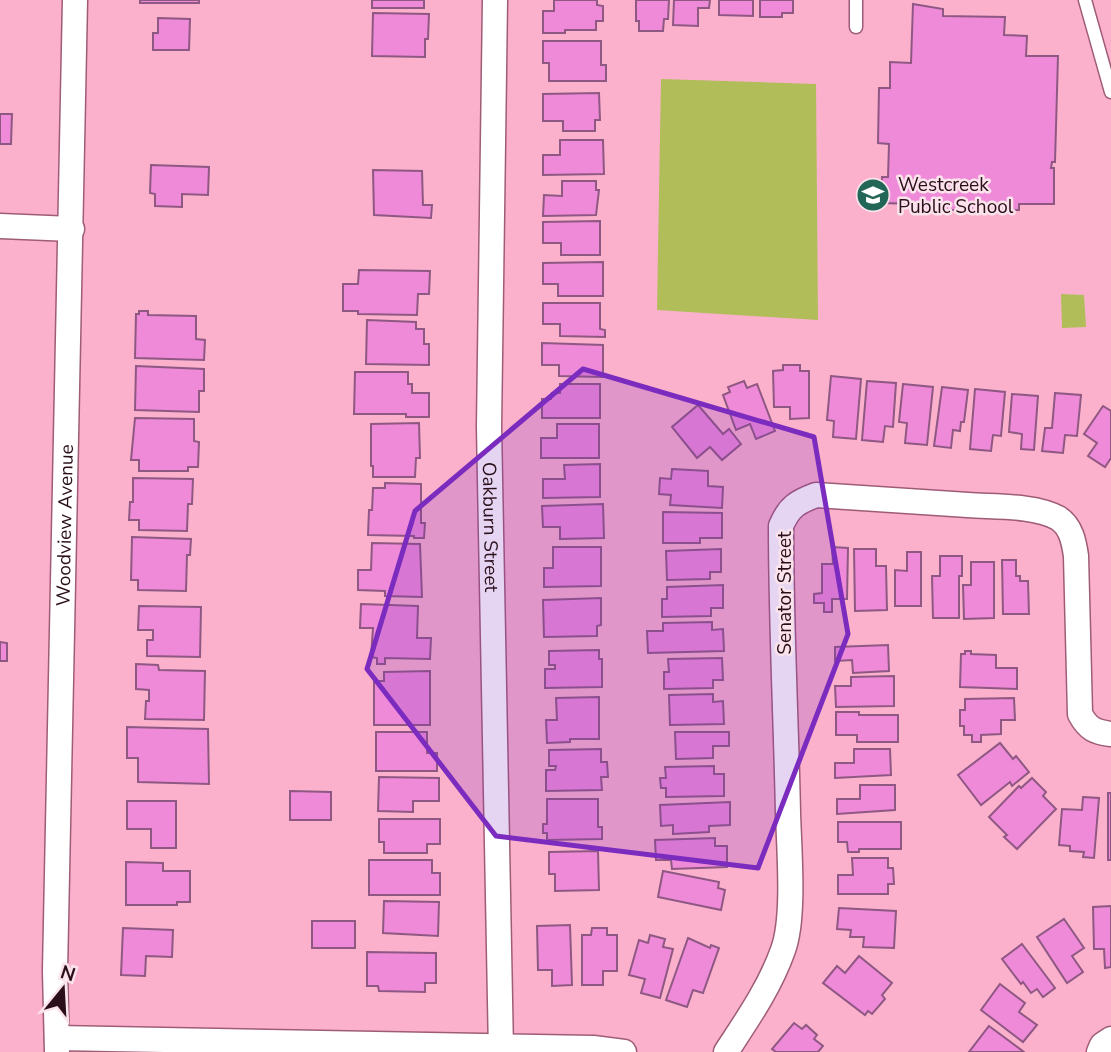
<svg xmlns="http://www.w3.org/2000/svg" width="1111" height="1052" font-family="'Nunito Sans',sans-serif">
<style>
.green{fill:#b0bd59}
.building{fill:#ef8ad9;stroke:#8f5883;stroke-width:2}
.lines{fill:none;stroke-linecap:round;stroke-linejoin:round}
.lane-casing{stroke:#9f5c76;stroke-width:15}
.street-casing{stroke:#9f5c76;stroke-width:27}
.lane{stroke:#fff;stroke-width:12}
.street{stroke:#fff;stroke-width:24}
.marked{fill:#7b2cbf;fill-opacity:0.2;stroke:#7b2cbf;stroke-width:5;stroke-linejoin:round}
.labels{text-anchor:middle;stroke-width:5;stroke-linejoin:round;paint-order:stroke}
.poi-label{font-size:19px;fill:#2a0f1a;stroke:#fbe3eb;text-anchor:start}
.street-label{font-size:19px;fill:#2a0f1a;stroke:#fbe3eb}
</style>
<rect width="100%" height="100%" fill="#fbb1cc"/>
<g class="green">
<path d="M661 79 816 84 818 320 657 310Z"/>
<path d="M1061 294 1084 295 1086 327 1062 328Z"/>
</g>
<g class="building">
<rect x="140" y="0" width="59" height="3"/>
<rect x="372" y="0" width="52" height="8"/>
<path d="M554 0H597V5L603 6V21H596V30H565V33H543V11H554Z"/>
<path d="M636 0H669L668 19H664L663 31H639V21H636Z"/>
<path d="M674 0H710L709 8H698V26L673 25Z"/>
<path d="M719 0H753V16L719 15Z"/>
<path d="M760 0H793V13H782V17H760Z"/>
<path d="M913 4 943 9V16L1005 17 1004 35 1027 36 1026 56H1058L1055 162H1052L1051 168H1054V204H1019V210H916V204L881 203 882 177H888L889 144 878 143 879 88H890V62L911 63Z"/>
<path d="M373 13 429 14 428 39H425V57L372 56Z"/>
<path d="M158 18 190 19 189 50H153V33H158Z"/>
<path d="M543 41H601V65H606V81H549V63H543Z"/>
<path d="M599 93 600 120H595V131H563V121H543V94Z"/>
<path d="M0 114H12L11 144H0Z"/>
<path d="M560 140H603L604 174 543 175V155H560Z"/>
<path d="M151 165 209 167 208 195 182 194V207L155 206V194L150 193Z"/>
<path d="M373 170 422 171 423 205H432L431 218 374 215Z"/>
<path d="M562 181H596V190H599L596 215 543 216 544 195 562 196Z"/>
<path d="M600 221V255H561V243H543V222Z"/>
<path d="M603 262V296H558V284H543V263Z"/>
<path d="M359 270 430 271 429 294H418L417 315 358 314V311H343V284H358Z"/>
<path d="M543 303H600V329L605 330V337L560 336V324H543Z"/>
<path d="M139 311H148V315L196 316V339L205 340 204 360 135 358 136 314H139Z"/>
<path d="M367 320 416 322V329H424V344H429V365L366 364Z"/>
<path d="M542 343 603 345V377L559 376V365H542Z"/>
<path d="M783 365H800V371H809V418L790 419V407H774L773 371 783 370Z"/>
<path d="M136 366 204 369V391H199V412L135 410Z"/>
<path d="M355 372H408V384H412V393H429V417H406V414H354Z"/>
<path d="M831 376 861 379 856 439 833 437 834 421 827 420Z"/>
<path d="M744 381 747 388 757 384 775 431 756 439 750 424 736 430 723 395 730 392 728 387Z"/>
<path d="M867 381 896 383 893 427 885 426 883 442 862 440Z"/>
<path d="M560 384H600V418H542V399H551L552 393H560Z"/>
<path d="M903 384 933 387 927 445 905 443 907 423 899 422Z"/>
<path d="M942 387 968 390 964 422H961L960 431 953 430 951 448 934 446Z"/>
<path d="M975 389 1005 392 1001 436 993 435 991 451 970 449Z"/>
<path d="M1055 393 1081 395 1077 436 1065 435 1063 453 1042 451 1045 428H1052Z"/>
<path d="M1012 394 1038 396 1034 450 1021 449 1022 434 1009 432Z"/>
<path d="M698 405 723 434 729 429 741 444 722 460 710 447 697 458 672 427Z"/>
<path d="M1103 406 1111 411V458L1105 467 1088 456 1097 443 1084 434Z"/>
<path d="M135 418 194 419V441L199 442 198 467H188V471H139V460H131Z"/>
<path d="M419 423 420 458H416L415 477H373V466H371V424Z"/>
<path d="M557 424H599V458H541V438H557Z"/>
<path d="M600 464V497L543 498V479H565L564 465Z"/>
<path d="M672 469 708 471V486L723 487 722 508 670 505 671 495 659 494 660 478 671 479Z"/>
<path d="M133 478 193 479 192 504H188L187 531 139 530V520H129L130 502H133Z"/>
<path d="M385 483 421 484V523H425L424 538H414V536L368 535 369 510H372L373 488H385Z"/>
<path d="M603 504 604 538 560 539V527H543L542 506Z"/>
<path d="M663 512 722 513V538H700V543H663Z"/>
<path d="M132 537 191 539 190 555H187L186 591 138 590V580H131Z"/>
<path d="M372 543 420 544 422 597 385 596V591L358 590V570H371Z"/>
<path d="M553 547H601V586L544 587V568H553Z"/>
<path d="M832 547 848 548 847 599H832V612H824V603H814V594L822 593V564H833Z"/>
<path d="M721 549V572H710V579L667 580 666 551Z"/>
<path d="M854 549H876V566H886L887 610 855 611Z"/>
<path d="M907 552H921V606H895V570L907 571Z"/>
<path d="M940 556H962V576H959V618H933L932 576H940Z"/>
<path d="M1002 560H1016V576H1020V581H1028L1029 614H1003Z"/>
<path d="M971 562H994V618L964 619 963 585H971Z"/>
<path d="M723 585V608H711V616L662 617V599H667V587Z"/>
<path d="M601 598V625L597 626V636L544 637 543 600Z"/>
<path d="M361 604 418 606 417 638H431L430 659 385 658V664H377V658L371 657 373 628H360Z"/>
<path d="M139 606 201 607 200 657 147 656V640H153V630H138Z"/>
<path d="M712 622V630L723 629 724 651 648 653 647 631H663V623Z"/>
<path d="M0 642 7 643V661H0Z"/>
<path d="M888 645 889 671 853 673 852 660 835 661V647Z"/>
<path d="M599 650V659H602V687L545 688V669H555V665H549V651Z"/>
<path d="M965 651H971V654L996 655V668H1017V689L960 687 961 654H965Z"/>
<path d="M722 658 723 680H713V688L664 689V672H669L668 659Z"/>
<path d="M136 664 158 665 159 670 205 671 204 720 145 719 146 701H149V690L136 689Z"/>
<path d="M430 671V725H374V681H384V672Z"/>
<path d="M894 676V706L836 707 835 686H851V677Z"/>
<path d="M713 694V702L723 701 724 724 670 725 669 695Z"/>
<path d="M599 697V739H570V742L547 743 546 720H557L556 698Z"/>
<path d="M1014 698 1015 720H1001V734L981 735V742H972V735H964V726H960V710H965V699Z"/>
<path d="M836 712H859V715H898V742H857V735H836Z"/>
<path d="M127 727 208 729 209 784 138 782V758H127Z"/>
<path d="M376 732H427V753H437V771H376Z"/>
<path d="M675 732H729V746H713V758L676 759Z"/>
<path d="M1000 743 1013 759 1016 756 1029 772 1012 786 1010 782 981 805 958 775Z"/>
<path d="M601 749V762H607L608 777H601L602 790 546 791V770H555L556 766H549V750Z"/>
<path d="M854 749H890L891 775 835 778V763H854Z"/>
<path d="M714 766V774H724V796L666 797V788H661L660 778H666L665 767Z"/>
<path d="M379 777 439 778V801H413V812L378 811Z"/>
<path d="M1032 778 1046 792 1043 796 1056 809 1017 849 1004 837 1007 835 989 817 1019 786 1021 788Z"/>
<path d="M860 785H895V810L837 814V799H860Z"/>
<path d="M290 791 331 792V820H290Z"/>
<rect x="1108" y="793" width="3" height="67"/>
<path d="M1083 797 1099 798 1094 858 1083 857 1084 852 1070 851V846L1059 845 1062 809 1082 810Z"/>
<path d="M547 799H598V827H602V839L547 840V833H543V824H547Z"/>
<path d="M127 801H176V848H151V829H127Z"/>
<path d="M730 802V825L709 826V832L673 834V825L661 826 660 805Z"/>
<path d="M379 819H440V844H427V853H384V842H379Z"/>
<path d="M838 822H901V849H859V852H848L847 842H838Z"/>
<path d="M715 838V846H727V867L672 869 671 860H656L655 840Z"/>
<path d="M598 851 599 890 555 891V874H549V852Z"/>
<path d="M852 858H888V868H893L894 884H888V894H838V875H853Z"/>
<path d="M369 860H432V873H440V895H369Z"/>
<path d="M126 862 163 863V871H190V902H177V905H126Z"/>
<path d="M663 871 719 882 718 888 725 890 721 910 658 897Z"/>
<path d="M384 901 439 902 438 936 383 933Z"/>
<path d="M1111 906V967L1105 968 1104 949H1094L1093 907Z"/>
<path d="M839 908 896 911 894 948 863 947 864 937H850L851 930 837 929Z"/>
<path d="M1064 919 1084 948 1072 956 1083 972 1067 983 1037 937Z"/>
<rect x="312" y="921" width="43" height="27"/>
<path d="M570 925 572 985 552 986V970H538L537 926Z"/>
<path d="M123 928 173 930 172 957 146 956 145 976 121 975Z"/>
<path d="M592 928H607V935H617V971H603V985H582V935H591Z"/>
<path d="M650 935 665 939 663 947 673 949 660 998 641 993 645 979 629 975 639 940 648 943Z"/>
<path d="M688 938 710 948 711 945 719 948 703 993 693 990 687 1007 666 1000Z"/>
<path d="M1022 944 1055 988 1043 997 1037 989 1031 993 1023 982 1021 984 1002 959Z"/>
<path d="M367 952 436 953V983H425V992L379 991 378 986H367Z"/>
<path d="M859 956 892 983 882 995 885 999 872 1014 868 1011 865 1015 823 983 837 966 845 973Z"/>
<path d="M1000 984 1025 1003 1019 1012 1037 1025 1023 1042 981 1010Z"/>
<path d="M794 1023 802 1029 806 1025 817 1035 814 1039 823 1046 818 1052H776L772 1049Z"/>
<path d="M989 1026 1024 1052H969Z"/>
</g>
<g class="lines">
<defs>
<g id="lane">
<path d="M856 0V27"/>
<path d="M1085 0 1111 92"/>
</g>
<g id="street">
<path id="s1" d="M495 0 489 427 501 1052"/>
<path d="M0 226 72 229"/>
<path d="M57 1038 593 1048 624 1052"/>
<path id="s2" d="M57 1052 55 971 75 0"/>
<path d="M726 1052C747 1020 770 987 783 950 795 918 789 849 788 813 786 718 781 622 781 526 789 507 797 502 816 495 867 498 917 502 968 505 994 507 1035 505 1058 518 1071 526 1074 542 1076 556L1080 714C1088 729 1095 732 1111 734"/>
<path d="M1099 1052 1102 1045 1111 1039"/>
</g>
</defs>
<use href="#lane" class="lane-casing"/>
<use href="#street" class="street-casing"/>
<use href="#lane" class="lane"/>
<use href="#street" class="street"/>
</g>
<path class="marked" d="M583 369 814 437 848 634 758 868 496 836 367 669 415 511Z"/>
<defs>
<symbol id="school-disc" viewBox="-11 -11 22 22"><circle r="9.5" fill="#226657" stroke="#fbe3eb"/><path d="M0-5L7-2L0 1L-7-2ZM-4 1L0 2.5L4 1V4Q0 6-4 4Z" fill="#fff"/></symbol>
</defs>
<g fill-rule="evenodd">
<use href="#school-disc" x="854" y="176" width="38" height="38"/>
</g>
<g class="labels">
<g class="poi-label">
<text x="898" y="191">Westcreek<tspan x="898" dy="22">Public School</tspan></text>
</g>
<g class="street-label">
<text dy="7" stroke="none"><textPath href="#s2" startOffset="527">Woodview Avenue</textPath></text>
<text dy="7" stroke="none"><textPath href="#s1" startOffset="527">Oakburn Street</textPath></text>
<text transform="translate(784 593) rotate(-90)" y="7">Senator Street</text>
</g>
</g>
<g transform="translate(63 989) rotate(18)" stroke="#fbe3eb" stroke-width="5" paint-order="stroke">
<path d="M0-5L12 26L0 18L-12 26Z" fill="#2a0f1a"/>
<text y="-10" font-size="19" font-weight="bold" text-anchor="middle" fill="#2a0f1a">N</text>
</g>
</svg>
